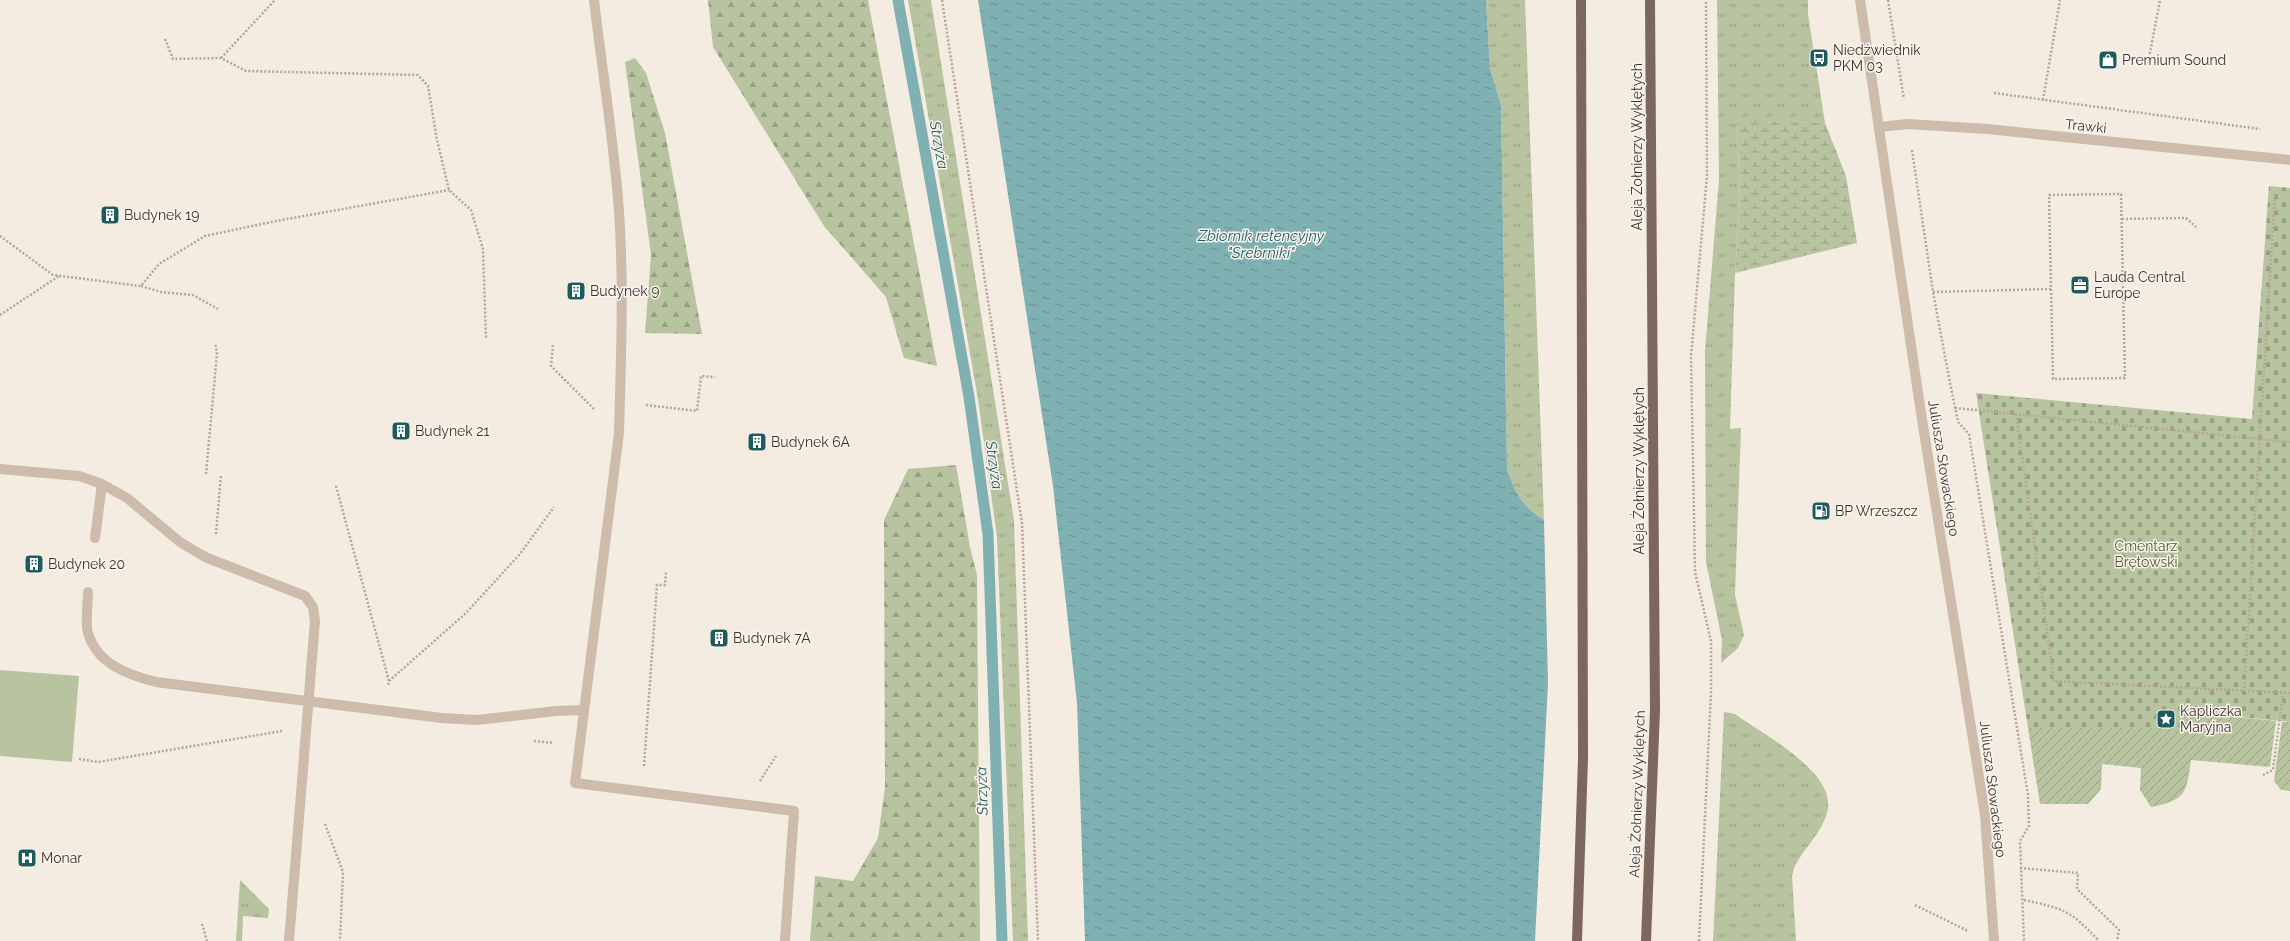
<svg xmlns="http://www.w3.org/2000/svg" width="2290" height="941" font-family="Raleway,sans-serif">
<style>
.grass{fill:url(#grass-tufts)}
.forest{fill:url(#forest-firs)}
.wetland{fill:url(#wetland-marsh)}
.cemetery{fill:url(#cemetery-stones)}
.park{fill:#b8c4a0}
.garden{fill:url(#garden-furrows)}
.water{fill:url(#water-ripples)}
.lines{fill:none;stroke-linecap:round;stroke-linejoin:round}
.stream{stroke:#7fb0b2;stroke-width:11}
.path{stroke:#b9a596;stroke-width:2.5;stroke-dasharray:2 2;stroke-linecap:butt}
.lane{stroke:#cdbbac;stroke-width:10}
.street{stroke:#cdbbac;stroke-width:10}
.primary{stroke:#7d675c;stroke-width:10}
.labels{text-anchor:middle;stroke-width:3;stroke-linejoin:round;paint-order:stroke}
.poi-label{font-size:14px;fill:#3b302b;stroke:#fbf5ee;text-anchor:start}
.street-label{font-size:14px;fill:#3b302b;stroke:#fbf5ee}
.park-label{font-size:14px;fill:#4a5a2e;stroke:#fbf5ee}
.water-label{font-size:15px;font-style:italic;fill:#1f5a5e;stroke:#fbf5ee}
</style>
<defs>
<pattern id="grass-tufts" width="24" height="20" patternUnits="userSpaceOnUse"><rect width="24" height="20" fill="#b8c4a0"/><path d="M3 7l-1-3M5 7V3M7 7l1-3M15 17l-1-3M17 17v-4M19 17l1-3" fill="none" stroke="#97a083"/></pattern>
<pattern id="forest-firs" width="22" height="20" patternUnits="userSpaceOnUse"><rect width="22" height="20" fill="#b8c4a0"/><path d="M5 1l3.5 6h-7zM16 11l3.5 6h-7z" fill="#97a083"/></pattern>
<pattern id="wetland-marsh" width="20" height="14" patternUnits="userSpaceOnUse"><rect width="20" height="14" fill="#b8c4a0"/><path d="M1 5h8M5 5V1M11 12h8M15 12V8" fill="none" stroke="#97a083"/></pattern>
<pattern id="cemetery-stones" width="16" height="16" patternUnits="userSpaceOnUse"><rect width="16" height="16" fill="#b8c4a0"/><path d="M2 7V4a2 2 0 0 1 4 0v3zM10 15v-3a2 2 0 0 1 4 0v3z" fill="#97a083"/></pattern>
<pattern id="garden-furrows" width="10" height="10" patternUnits="userSpaceOnUse"><rect width="10" height="10" fill="#b8c4a0"/><path d="M-1 1l2-2M0 10L10 0M9 11l2-2" fill="none" stroke="#97a083"/></pattern>
<pattern id="water-ripples" width="26" height="14" patternUnits="userSpaceOnUse"><rect width="26" height="14" fill="#7fb0b2"/><path d="M2 4q2-2 4 0t4 0M15 11q2-2 4 0t4 0" fill="none" stroke="#699091"/></pattern>
</defs>
<rect width="100%" height="100%" fill="#f4ebe1"/>
<g class="grass">
<path d="M908 0H931L1014 521 1028 941H1013L997 537 978 399Z"/>
<path d="M1486 0H1525L1544 520C1522 506 1516 494 1507 470L1501 105 1490 69Z"/>
<path d="M1717 0H1808V14L1825 123 1737 121 1740 197 1735 273 1730 429 1741 428 1735 595 1744 635 1738 648 1721 663 1722 640 1706 562 1705 351 1719 179Z"/>
<path d="M1724 712 1735 714C1762 734 1839 773 1827 813 1821 834 1803 849 1794 868L1792 876 1796 941H1713Z"/>
<path d="M240 880 269 909 268 918 243 916 242 941H236Z"/>
</g>
<g class="forest">
<path d="M708 0H868L937 366 904 358 886 297 824 226 713 47Z"/>
<path d="M635 58 646 73 665 133 702 334 645 333 651 255 625 62Z"/>
<path d="M956 465 970 547 977 575 980 941H810L815 876 853 881 878 838 885 787 884 520 908 469Z"/>
</g>
<path class="wetland" d="M1737 120 1825 123 1846 176 1857 243 1735 273 1740 197Z"/>
<path class="cemetery" d="M2269 186 2290 188V722L2184 711 2183 728H2028L1976 393 2252 419Z"/>
<path class="park" d="M0 670 79 676 72 762 0 756Z"/>
<g class="garden">
<path d="M2183 711 2276 721 2270 767 2191 760C2186 793 2187 800 2151 807L2140 790 2141 768 2102 764 2101 789 2088 804H2040L2028 728H2183Z"/>
<path d="M2282 722H2290V791L2281 790 2274 781Z"/>
</g>
<path class="water" d="M978 0H1486L1490 69 1501 105 1507 470C1516 494 1522 506 1544 520L1548 683 1535 941H1085L1077 703 1053 486Z"/>
<g class="lines">
<path class="stream" d="M898 0 969 397 988 534 1002 941"/>
<g class="path">
<path d="M942 0 1022 523 1038 941"/>
<path d="M1888 0 1904 99"/>
<path d="M165 39 173 59 221 58 246 71 418 75 428 86 437 140 449 190 471 210 483 249 486 339"/>
<path d="M221 58 275 0"/>
<path d="M2149 58 2160 0"/>
<path d="M1994 93 2260 129"/>
<path d="M2043 100 2060 0"/>
<path d="M1912 150 1933 292 1950 383 1958 422 1969 434 2028 795 2029 826 2020 841 2024 941"/>
<path d="M2121 194 2125 378 2053 379 2049 195Z"/>
<path d="M2122 219 2186 218 2196 227"/>
<path d="M0 236 53 275 141 286 159 264 205 236 276 221 449 190"/>
<path d="M141 286 161 292 193 295 218 309"/>
<path d="M1933 292 2051 289"/>
<path d="M0 315 59 276"/>
<path d="M553 345 551 366 594 409"/>
<path d="M646 405 697 411 701 376 715 377"/>
<path d="M1955 408 2290 442"/>
<path d="M2016 414 2054 681 2290 693"/>
<path d="M206 474 217 353 215 343"/>
<path d="M336 486 389 681 388 686"/>
<path d="M216 534 221 475"/>
<path d="M389 681 466 613 520 554 554 507"/>
<path d="M2244 692 2275 193"/>
<path d="M534 741 554 743"/>
<path d="M79 759 98 762 282 731"/>
<path d="M644 766 657 585H665L666 571"/>
<path d="M2263 775 2273 770 2283 693"/>
<path d="M760 781 776 756"/>
<path d="M325 824 343 872 340 941"/>
<path d="M2020 868 2078 873 2077 889 2119 930 2117 941"/>
<path d="M2024 900C2065 909 2070 910 2099 941"/>
<path d="M1915 905 1968 931"/>
<path d="M202 924 207 941"/>
<path d="M1699 941 1711 692V641L1695 572 1691 356 1707 176 1706 0"/>
</g>
<g class="lane">
<path d="M594 0C602 70 614 141 619 211 624 285 621 359 619 433L575 783 794 811 785 941"/>
<path d="M0 469 79 476 102 484 127 498 180 542 205 557 305 596 313 607 315 621 289 941"/>
<path d="M95 538 102 484"/>
<path d="M88 592C88 604 85 622 88 633 97 664 128 675 156 682L442 718 477 720 556 711 583 710"/>
</g>
<g class="street">
<path d="M1860 0 1921 413 1985 815 1994 941"/>
<path d="M1880 127 1908 124 1987 129 2290 160"/>
</g>
<g class="primary">
<path d="M1577 941 1583 758 1581 0"/>
<path d="M1646 941 1655 710 1650 0"/>
</g>
</g>
<defs>
<symbol id="bus-square" viewBox="-11 -11 22 22"><rect x="-9" y="-9" width="18" height="18" rx="4" fill="#1f5a5e" stroke="#fbf5ee"/><path d="M-5-6H5V4H4V6H2V4H-2V6H-4V4H-5ZM-3.5-4V0h7V-4ZM-3.5 1.2v1.5H-2V1.2ZM2 1.2v1.5H3.5V1.2Z" fill="#fff"/></symbol>
<symbol id="shop-square" viewBox="-11 -11 22 22"><rect x="-9" y="-9" width="18" height="18" rx="4" fill="#1f5a5e" stroke="#fbf5ee"/><path d="M-5-2.5h2.3a2.7 3.5 0 0 1 5.4 0H5L5.5 6h-11ZM-1.5-2.5h3a1.5 2.3 0 0 0-3 0Z" fill="#fff"/></symbol>
<symbol id="building-square" viewBox="-11 -11 22 22"><rect x="-9" y="-9" width="18" height="18" rx="4" fill="#1f5a5e" stroke="#fbf5ee"/><path d="M-4-6H4V6H1V3H-1V6H-4ZM-2.5-4.3h1.7v1.8h-1.7ZM.8-4.3h1.7v1.8H.8ZM-2.5-1h1.7V.8h-1.7ZM.8-1h1.7V.8H.8Z" fill="#fff"/></symbol>
<symbol id="office-square" viewBox="-11 -11 22 22"><rect x="-9" y="-9" width="18" height="18" rx="4" fill="#1f5a5e" stroke="#fbf5ee"/><path d="M-6-3h4V-5.5h4V-3h4V5H-6ZM-1-4.5V-3h2v-1.5ZM-6 0V1H6V0Z" fill="#fff"/></symbol>
<symbol id="fuel-square" viewBox="-11 -11 22 22"><rect x="-9" y="-9" width="18" height="18" rx="4" fill="#1f5a5e" stroke="#fbf5ee"/><path d="M-5.5-6h7V0h2V4h1.3V-2.5L3-4.5l.8-.8L6-3V5H2.5V1h-1V6h-7ZM-4.2-4.7v3.2H.2V-4.7Z" fill="#fff"/></symbol>
<symbol id="sight-square" viewBox="-11 -11 22 22"><rect x="-9" y="-9" width="18" height="18" rx="4" fill="#1f5a5e" stroke="#fbf5ee"/><path d="M0-6L1.8-2.2L6-1.7L2.9 1.2L3.7 5.4L0 3.3L-3.7 5.4L-2.9 1.2L-6-1.7L-1.8-2.2Z" fill="#fff"/></symbol>
<symbol id="hospital-square" viewBox="-11 -11 22 22"><rect x="-9" y="-9" width="18" height="18" rx="4" fill="#1f5a5e" stroke="#fbf5ee"/><path d="M-5-5h3v3.5h4V-5h3V5h-3V1.5h-4V5h-3Z" fill="#fff"/></symbol>
</defs>
<g fill-rule="evenodd">
<use href="#bus-square" x="1808" y="47" width="22" height="22"/>
<use href="#shop-square" x="2097" y="49" width="22" height="22"/>
<use href="#building-square" x="99" y="204" width="22" height="22"/>
<use href="#office-square" x="2069" y="274" width="22" height="22"/>
<use href="#building-square" x="565" y="280" width="22" height="22"/>
<use href="#building-square" x="390" y="420" width="22" height="22"/>
<use href="#building-square" x="746" y="431" width="22" height="22"/>
<use href="#fuel-square" x="1810" y="500" width="22" height="22"/>
<use href="#building-square" x="23" y="553" width="22" height="22"/>
<use href="#building-square" x="708" y="627" width="22" height="22"/>
<use href="#sight-square" x="2155" y="708" width="22" height="22"/>
<use href="#hospital-square" x="16" y="847" width="22" height="22"/>
</g>
<g class="labels">
<g class="poi-label">
<text x="1833" y="55">Niedźwiednik<tspan x="1833" dy="16">PKM 03</tspan></text>
<text x="2122" y="65">Premium Sound</text>
<text x="124" y="220">Budynek 19</text>
<text x="2094" y="282">Lauda Central<tspan x="2094" dy="16">Europe</tspan></text>
<text x="590" y="296">Budynek 9</text>
<text x="415" y="436">Budynek 21</text>
<text x="771" y="447">Budynek 6A</text>
<text x="1835" y="516">BP Wrzeszcz</text>
<text x="48" y="569">Budynek 20</text>
<text x="733" y="643">Budynek 7A</text>
<text x="2180" y="716">Kapliczka<tspan x="2180" dy="16">Maryjna</tspan></text>
<text x="41" y="863">Monar</text>
</g>
<g class="street-label">
<text transform="translate(2086 126) rotate(6)" y="5">Trawki</text>
<text transform="translate(1637 147) rotate(-90)" y="5">Aleja Żołnierzy Wyklętych</text>
<text transform="translate(1944 468) rotate(81)" y="5">Juliusza Słowackiego</text>
<text transform="translate(1639 471) rotate(-90)" y="5">Aleja Żołnierzy Wyklętych</text>
<text transform="translate(1993 789) rotate(83)" y="5">Juliusza Słowackiego</text>
<text transform="translate(1637 794) rotate(-88)" y="5">Aleja Żołnierzy Wyklętych</text>
</g>
<g class="park-label">
<text x="2146" y="551">Cmentarz<tspan x="2146" dy="16">Brętowski</tspan></text>
</g>
<g class="water-label">
<text transform="translate(939 145) rotate(80)" y="5">Strzyża</text>
<text x="1261" y="241">Zbiornik retencyjny<tspan x="1261" dy="17">"Srebrniki"</tspan></text>
<text transform="translate(994 465) rotate(82)" y="5">Strzyża</text>
<text transform="translate(982 791) rotate(-92)" y="5">Strzyża</text>
</g>
</g>
</svg>
